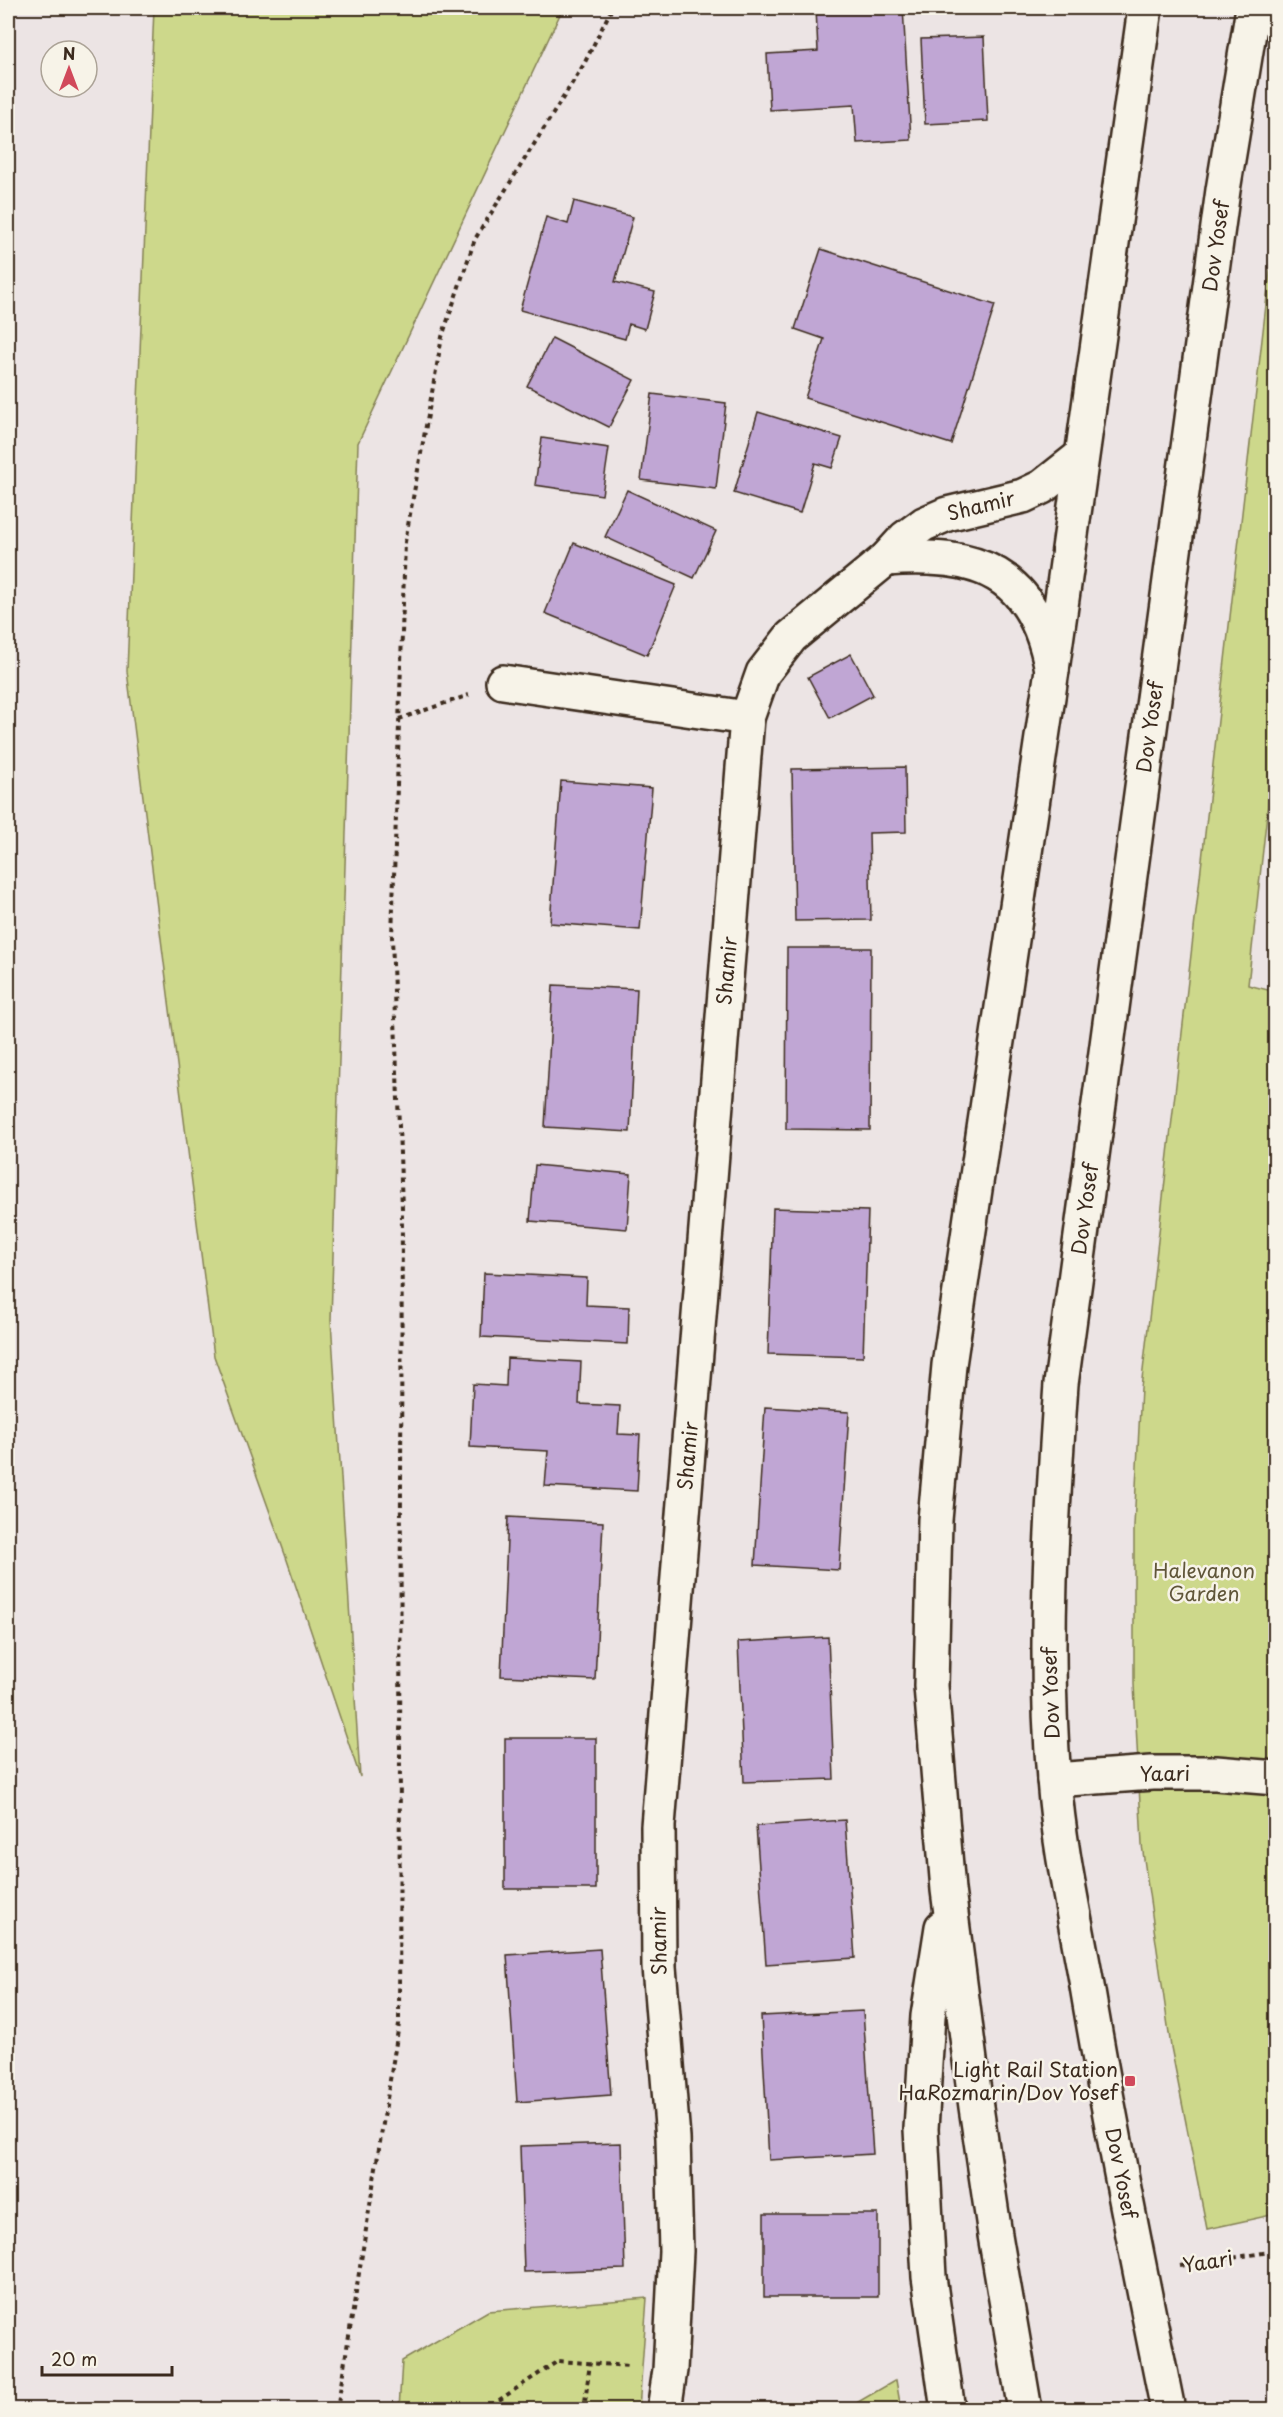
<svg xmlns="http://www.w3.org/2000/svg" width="1283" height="2417" font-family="'Playpen Sans',sans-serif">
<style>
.green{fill:#cdd88b;stroke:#848154;stroke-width:1.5}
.building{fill:#c0a6d4;stroke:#3b2a1e;stroke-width:1.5}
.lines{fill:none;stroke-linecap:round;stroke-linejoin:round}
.street-casing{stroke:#3b2a1e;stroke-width:38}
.secondary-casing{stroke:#3b2a1e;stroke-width:38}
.path{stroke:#3b2a1e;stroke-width:4;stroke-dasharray:4.5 4.5;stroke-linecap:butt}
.street{stroke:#f7f3e8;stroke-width:33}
.secondary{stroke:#f7f3e8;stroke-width:33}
.poi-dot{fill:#d1495b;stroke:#f7f3e8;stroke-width:2}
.labels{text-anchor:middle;stroke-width:5;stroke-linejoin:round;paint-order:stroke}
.street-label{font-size:20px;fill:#3b2a1e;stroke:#f7f3e8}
.park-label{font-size:20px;fill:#605639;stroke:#f7f3e8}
.poi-label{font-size:20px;fill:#3b2a1e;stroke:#f7f3e8;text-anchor:end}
</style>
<rect width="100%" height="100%" fill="#ece4e4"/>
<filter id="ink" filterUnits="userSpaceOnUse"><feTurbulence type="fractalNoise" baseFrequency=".0167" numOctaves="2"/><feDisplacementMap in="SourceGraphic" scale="12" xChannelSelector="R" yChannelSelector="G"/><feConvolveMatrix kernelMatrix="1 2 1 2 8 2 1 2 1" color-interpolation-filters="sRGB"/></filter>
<g filter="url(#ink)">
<g class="green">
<path d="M154 8H563L358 443 331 1320 360 1777 287 1560 214 1356 127 671Z"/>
<path d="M1275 227 1276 732 1248 985 1276 992V2214L1207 2229 1171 2047 1142 1845 1134 1684V1526L1141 1388Z"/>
<path d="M647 2298 639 2409H399L402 2361 488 2311Z"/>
<path d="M896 2380 901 2409H846Z"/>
</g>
<g class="building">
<path d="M816 8H903L911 140 857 143 854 105 770 110 767 54 818 51Z"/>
<path d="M984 37 988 121 925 124 921 39Z"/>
<path d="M574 201 633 217 615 282 655 292 645 329 629 324 625 339 520 310 546 217 568 224Z"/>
<path d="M821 249 995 305 951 444 805 398 824 339 795 329Z"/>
<path d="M552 338 634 380 609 427 527 386Z"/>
<path d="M652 394 726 403 716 489 641 480Z"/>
<path d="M758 412 842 438 832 468 815 463 800 513 734 493Z"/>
<path d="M542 438 609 448 602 495 535 485Z"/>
<path d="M627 490 716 531 694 578 605 537Z"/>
<path d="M574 543 676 585 647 655 545 613Z"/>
<path d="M851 654 873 695 830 718 808 677Z"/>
<path d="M905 767 906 832 869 833 871 920 795 921 792 769Z"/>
<path d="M561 781 652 788 640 930 550 923Z"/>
<path d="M787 948H871L870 1130 786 1129Z"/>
<path d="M553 985 637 989 630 1132 545 1127Z"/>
<path d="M535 1165 631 1174 627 1229 530 1221Z"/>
<path d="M773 1208 868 1211 863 1357 768 1354Z"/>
<path d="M484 1273 587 1278 586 1305 629 1307 628 1344 481 1337Z"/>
<path d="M507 1358 581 1362 579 1404 620 1406 618 1434 640 1435 637 1491 545 1486 548 1451 470 1447 473 1384 506 1386Z"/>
<path d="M765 1407 849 1412 839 1570 755 1565Z"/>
<path d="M508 1517 603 1522 595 1680 501 1676Z"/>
<path d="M828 1637 834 1779 744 1782 738 1642Z"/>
<rect x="505" y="1738" width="91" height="151"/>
<path d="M845 1820 855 1958 766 1964 756 1826Z"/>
<path d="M600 1949 611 2095 517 2102 507 1955Z"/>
<path d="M863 2011 873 2154 769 2160 761 2016Z"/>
<path d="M621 2143 625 2269 524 2272 520 2146Z"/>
<rect x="764" y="2214" width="114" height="83"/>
</g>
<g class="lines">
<defs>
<g id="street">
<path d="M886 559C978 552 1034 571 1052 670"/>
<path d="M503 682 747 718"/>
<path d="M1054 1780 1152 1773H1216L1276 1778"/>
<path d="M664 2410 670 2370 676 2251 673 2138 659 1967 658 1826 747 718 763 673 791 637 886 559 905 538 924 524 947 514 1023 496 1042 487 1080 457"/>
</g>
<g id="secondary">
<path d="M942 1927 928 2016 921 2129 929 2277 948 2410"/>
<path d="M1025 2410 995 2235 976 2107 948 1890 931 1686 935 1520 949 1365 1052 670 1145 8"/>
<path d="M1168 2410C1139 2266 1110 2123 1086 1980 1074 1913 1059 1846 1054 1779 1043 1647 1052 1515 1061 1384L1223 190 1253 8"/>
</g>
</defs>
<use href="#street" class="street-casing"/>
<use href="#secondary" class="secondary-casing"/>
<g class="path">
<path d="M399 719 469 695"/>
<path d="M1180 2266 1276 2251"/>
<path d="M337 2410 399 2024 402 1208 392 937 405 542 442 337 475 239 584 64 612 8"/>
<path d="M484 2410 558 2361 630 2366"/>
<path d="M584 2410 590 2363"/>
</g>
<use href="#street" class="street"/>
<use href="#secondary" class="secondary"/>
</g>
</g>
<rect class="poi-dot" x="1124" y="2075" width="12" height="12" rx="3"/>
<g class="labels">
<g class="street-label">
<text transform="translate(1216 246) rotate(-82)" y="7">Dov Yosef</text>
<text transform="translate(981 506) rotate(-14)" y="7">Shamir</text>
<text transform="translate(1150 727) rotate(-82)" y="7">Dov Yosef</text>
<text transform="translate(727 971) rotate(-85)" y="7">Shamir</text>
<text transform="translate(1085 1209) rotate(-82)" y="7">Dov Yosef</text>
<text transform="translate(688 1456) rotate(-85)" y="7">Shamir</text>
<text transform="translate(1051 1693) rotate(-92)" y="7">Dov Yosef</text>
<text transform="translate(1165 1774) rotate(-1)" y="7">Yaari</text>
<text transform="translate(659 1941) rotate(-91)" y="7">Shamir</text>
<text transform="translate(1121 2173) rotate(79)" y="7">Dov Yosef</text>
<text transform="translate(1208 2262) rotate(-9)" y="7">Yaari</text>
</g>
<g class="park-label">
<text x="1204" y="1578">Halevanon<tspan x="1204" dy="23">Garden</tspan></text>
</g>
<g class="poi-label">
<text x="1118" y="2077">Light Rail Station<tspan x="1118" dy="23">HaRozmarin/Dov Yosef</tspan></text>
</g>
</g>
<rect width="1283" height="2417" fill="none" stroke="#f7f3e8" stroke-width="30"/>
<rect x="15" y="15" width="1253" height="2387" fill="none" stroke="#3b2a1e" stroke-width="2" filter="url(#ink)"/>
<g transform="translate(69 69)"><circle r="28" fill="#f7f3e8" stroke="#aca397" stroke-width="1.5"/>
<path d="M0-4.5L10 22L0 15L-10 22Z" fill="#d1495b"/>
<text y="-9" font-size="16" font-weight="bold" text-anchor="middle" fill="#3b2a1e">N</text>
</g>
<path d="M42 2366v9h130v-9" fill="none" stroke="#3b2a1e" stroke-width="3"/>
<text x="51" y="2366" font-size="18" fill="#3b2a1e" stroke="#f7f3e8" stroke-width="4.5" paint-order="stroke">20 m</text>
</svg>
